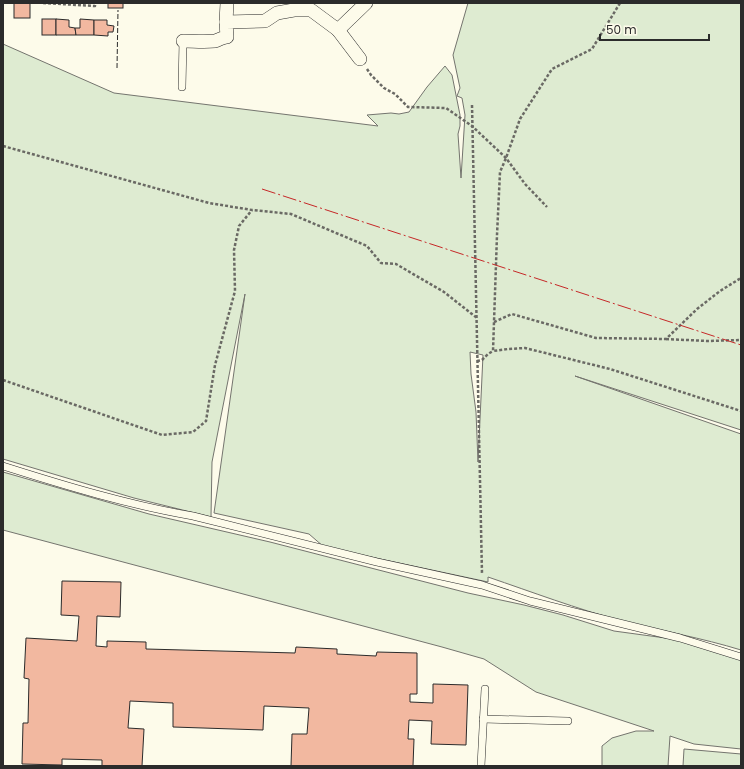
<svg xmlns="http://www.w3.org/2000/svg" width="744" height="769" font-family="Poppins,sans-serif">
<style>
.green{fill:#deebd1;stroke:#74746e;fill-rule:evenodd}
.building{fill:#f2b8a0;stroke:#2b2b2b}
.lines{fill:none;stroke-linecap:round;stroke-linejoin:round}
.service-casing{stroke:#2b2b2b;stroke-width:8}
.minor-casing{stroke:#2b2b2b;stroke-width:14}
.path{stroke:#6a6964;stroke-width:2.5;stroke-dasharray:3 2;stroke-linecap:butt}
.service{stroke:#fdfbea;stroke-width:7}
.minor{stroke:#fdfbea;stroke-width:13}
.fence{stroke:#2b2b2b;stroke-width:1;stroke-dasharray:5 2;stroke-linecap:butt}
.power{stroke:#c62828;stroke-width:1;stroke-dasharray:14 3 2 3;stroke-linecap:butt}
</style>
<rect width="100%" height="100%" fill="#fdfbea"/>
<g class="green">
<path d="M468 3H741V430L575 376 741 434V650C702 638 662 631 622 621 577 609 532 592 488 577V582L324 547 309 534 214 513 245 294 212 462 211 517 134 498 3 459V44L114 93 378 126 367 115 391 113 399 114 409 112 427 87 445 66 452 75 460 115V126L458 134 461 178 465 115 462 98 457 96 460 88 453 55ZM470 352 483 355 478 462 476 412 471 374Z"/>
<path d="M3 472 149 514 270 542 468 593 524 605 563 615 614 631 680 640 741 660V749L694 744 670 736 668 766H602V746L612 738 636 731H654L536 692 484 659 442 647 3 530Z"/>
<path d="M684 749 741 754V766H683Z"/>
</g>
<g class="building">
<rect x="14" y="3" width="16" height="15"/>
<rect x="108" y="3" width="15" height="5"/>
<rect x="42" y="19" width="14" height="16"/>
<path d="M56 19 69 20V27L75 28 76 35H56Z"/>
<path d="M80 19 94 20V35H76L75 28H80Z"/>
<path d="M94 20H107V25L114 26 113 32H108V36L94 35Z"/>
<path d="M62 581 121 582 120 617 97 616 96 646 107 647V641L146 642V649L295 653 296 647 337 649V654L376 656 377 652 417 653V694H410V702L433 703V684L468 685 466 745 431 744 432 721 409 720 408 739H414L413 766H291L292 734H307L309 708 264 706 263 730 173 727V703L130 701 128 728 144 729 142 766H102V760L62 759V765L22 764 23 723H28L29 679 24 678 26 638 77 641 79 616 61 615Z"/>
</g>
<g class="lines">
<defs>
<g id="service">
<path d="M182 87 183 41"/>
<path d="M3 466C66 486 129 505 193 516L377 562 482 585 530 601 680 638 741 657"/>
<path d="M483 719 568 721"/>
<path d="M481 766 485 689"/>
</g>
<g id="minor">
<path d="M226 22 227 3"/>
<path d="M338 30 360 59"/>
<path d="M183 41C193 41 204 42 215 41 219 40 222 37 227 37L226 22 265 21 277 13 294 10H311L338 30 366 3"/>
</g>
</defs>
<use href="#service" class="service-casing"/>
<use href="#minor" class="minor-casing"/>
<g class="path">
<path d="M43 3 95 6V3"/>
<path d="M620 3 592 49 552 69 520 119 506 158 500 172 497 235 493 351 508 349 525 348 610 369 741 411"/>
<path d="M367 69 371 75 384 88 395 94 408 107 446 108 472 126 506 158 525 184 547 207"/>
<path d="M472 105 482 574"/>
<path d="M3 146 209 203 252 210 291 214 367 246 381 263 396 264 444 292 477 318"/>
<path d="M494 322 512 314 596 338 666 339 697 309 720 291 741 278"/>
<path d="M666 339 707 341 741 340"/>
<path d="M477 361 482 360 488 354 493 351"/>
<path d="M3 380 162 435 193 432 206 421 215 365 235 291 234 250 239 226 252 210"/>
</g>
<use href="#service" class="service"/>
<use href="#minor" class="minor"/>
<path class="fence" d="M117 68 118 10"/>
<path class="power" d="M262 189 741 345"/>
</g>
<rect width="744" height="769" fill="none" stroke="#2b2b2b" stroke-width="8"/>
<path d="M600 34v6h109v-6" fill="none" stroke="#2b2b2b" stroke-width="2"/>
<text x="606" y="34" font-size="12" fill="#2b2b2b" stroke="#fdfbea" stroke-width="3" paint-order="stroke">50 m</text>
</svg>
